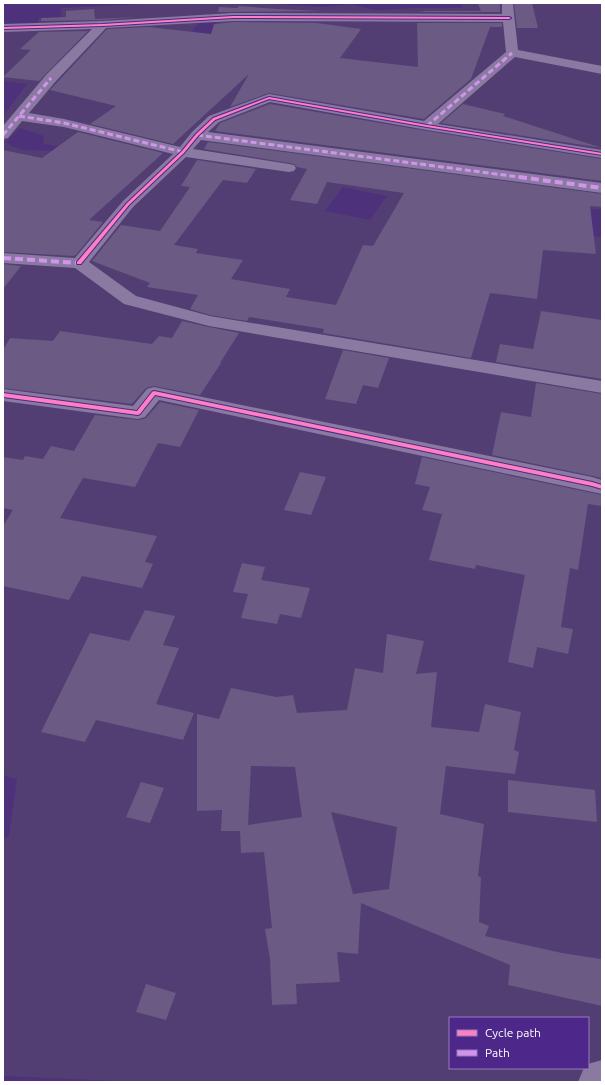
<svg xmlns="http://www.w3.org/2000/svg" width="605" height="1085" font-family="Ubuntu,sans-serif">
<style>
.water{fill:#4e317b}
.building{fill:#6a5a84;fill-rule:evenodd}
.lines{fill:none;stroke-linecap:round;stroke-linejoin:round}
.minor{fill:#8a7aa1;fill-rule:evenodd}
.quiet-far1{stroke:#d193ec;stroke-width:3;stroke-dasharray:6 3;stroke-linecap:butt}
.quiet{stroke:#d193ec;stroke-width:4;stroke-dasharray:8 4;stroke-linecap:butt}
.cycleway-casing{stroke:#4e278b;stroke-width:2}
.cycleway{fill:#ff80c0;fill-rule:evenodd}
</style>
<rect width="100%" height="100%" fill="#533e74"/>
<g class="water">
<path d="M3 3H165L61 8 62 19 39 18 37 25 3 26Z"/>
<path d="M260 3H460L463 8H415L376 10 350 4 324 7Z"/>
<path d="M201 22 223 23 214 38 192 36 193 29Z"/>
<path d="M3 81 27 84 3 116Z"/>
<path d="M20 128 44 136 43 144 58 146 53 151C37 150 18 153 6 142Z"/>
<path d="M343 187 387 196 370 220 325 211Z"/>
<path d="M542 204 602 210V237L540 233Z"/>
<path d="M3 775 17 779 9 836 3 838Z"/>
<path d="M3 1076 143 1082H3Z"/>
</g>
<g class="building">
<path d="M532 3 538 28H517L514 4Z"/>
<path d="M478 4H500V12H417L427 11H481Z"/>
<path d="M238 6 278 9 321 11 218 12 219 7 238 8Z"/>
<path d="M94 9 95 19 139 17 103 20 41 21V18L66 17V11Z"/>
<path d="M233 22 317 23 361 29 340 58 418 67 417 23H502V27H490L471 79 424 119 269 93 230 107 249 74 173 144 90 124 116 106 50 90 107 29 149 27 211 34 214 24Z"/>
<path d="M88 31 39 81 3 77 31 50 20 49 39 32Z"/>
<path d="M270 104 427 131 602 159V181L215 131 220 123Z"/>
<path d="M463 104 505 114 503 116 602 148 441 123Z"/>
<path d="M78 132 163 153 89 220 103 222 76 255 73 256 3 252V150L42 158Z"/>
<path d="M208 142 602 194V207L590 206 596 254 543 250 537 299 490 293 471 358 323 333 324 329 249 317 247 321 210 315 190 309 198 295 147 287 150 283 92 261 121 225 160 231 190 187 181 186 197 160 256 169 247 183 223 180 174 245 198 249 196 253 243 260 231 279 290 289 286 297 336 305 363 245 373 246 404 193 327 182 317 204 290 200 307 169 297 167 294 164 289 163 204 149Z"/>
<path d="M3 264 21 266 3 289Z"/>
<path d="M541 311 602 320V379L496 362 500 344 533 349Z"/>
<path d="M182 321 209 327 239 333 220 363H221L200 395 154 386 146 388 132 404 3 388V350L10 338 53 341 60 331 152 344 159 336 172 338Z"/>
<path d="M343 350 389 358 378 388 363 385 356 404 325 399Z"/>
<path d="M536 383 602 394V478L492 455 501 412 531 417Z"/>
<path d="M160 402 199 410 180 447 158 443 135 487 83 478 60 518 157 536 145 562 153 564 142 588 82 576 69 600 3 586V526L13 510 3 508V457L23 460 25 456 43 459 51 446 74 451 95 415 138 420 146 418Z"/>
<path d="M422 457 602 495V506L588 504 578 570 570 568 561 627 573 629 568 654 537 647 533 668 508 662 525 575 476 565 475 569 429 560 442 514 422 510 430 487 415 484Z"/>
<path d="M300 472 326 477 311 515 284 510Z"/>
<path d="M242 563 265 567 261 580 310 588 301 618 280 614 277 624 241 618 248 594 233 592Z"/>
<path d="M145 610 175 616 163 645 179 648 156 704 194 713 183 740 96 720 85 742 41 732 90 633 129 641Z"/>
<path d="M387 634 424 641 416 674 437 672 431 727 479 732 485 704 521 712 514 750 519 752 515 774 446 766 440 814 484 824 478 876 481 877 479 922 489 926 485 936 562 953 601 959 602 1006 508 985 510 965 361 903 358 954 337 952 340 982 296 984 297 1004 272 1005 270 959 265 929 272 928 264 852 241 853 240 831H221L222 810 197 811V714L219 719 231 688 276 697 293 695 297 713 347 710 355 668 383 673ZM251 766 295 767 302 817 248 825ZM331 812 397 827 389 889 353 894Z"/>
<path d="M508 780 595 790 597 822 508 812Z"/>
<path d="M141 782 164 788 150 823 126 817Z"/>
<path d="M146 984 176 993 166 1020 136 1012Z"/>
</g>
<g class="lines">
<g class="minor">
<path d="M502 3 513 4 518 50 602 66V74L515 57 438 124 602 150V158L427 130 270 102 219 122 208 132 602 183V193L201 140 193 149 289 164 294 165 296 168 294 171 289 172 186 157 133 207 89 262 136 296 210 316 602 381V393L209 326 124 304 75 268 3 263V253L75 258 123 201 173 154 64 127 22 121 8 138 3 139V126L46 75 92 29 3 32V24L103 21 233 13 502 14ZM233 21 503 22 506 52 424 121 269 94 209 116 192 132 180 147 64 119 29 113 56 81 106 28Z"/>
<path d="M154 387 592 477 602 480V494L159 400 145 417 138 419 3 401V389L133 406 147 389Z"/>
<path d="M602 1060V1082H578L584 1068H588V1064Z"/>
</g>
<g class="quiet-far1">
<path d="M19 116 64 123 183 152"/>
<path d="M427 126 512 53"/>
<path d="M3 135 51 78"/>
<path d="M197 135 527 178"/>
</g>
<g class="quiet">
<path d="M519 177 602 188"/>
<path d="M3 258 79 263"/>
</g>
<defs>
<g id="cycleway">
<path d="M233 16 509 17 511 18 509 19 233 18 103 26 3 29V27L103 24Z"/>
<path d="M269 97 427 125 602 153V155L427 127 269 99 215 120 198 136 184 153 129 205 81 264H77V262L127 203 182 151 196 134 213 118Z"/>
<path d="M154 391 592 482 602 485V489L592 486 155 395 140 414 138 415 3 397V393L137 411 152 392Z"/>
</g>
</defs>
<use href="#cycleway" class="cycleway-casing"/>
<use href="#cycleway" class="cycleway"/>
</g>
<rect width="605" height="1085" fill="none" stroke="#ffffff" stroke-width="8"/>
<rect x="449" y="1017" width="140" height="52" fill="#4e278b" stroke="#957db9"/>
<rect x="457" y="1030" width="20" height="6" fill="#ff80c0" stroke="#957db9"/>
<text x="485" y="1037" font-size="12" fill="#ffffff">Cycle path</text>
<rect x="457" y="1050" width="20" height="6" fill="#d193ec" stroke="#957db9"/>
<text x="485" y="1057" font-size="12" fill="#ffffff">Path</text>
</svg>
